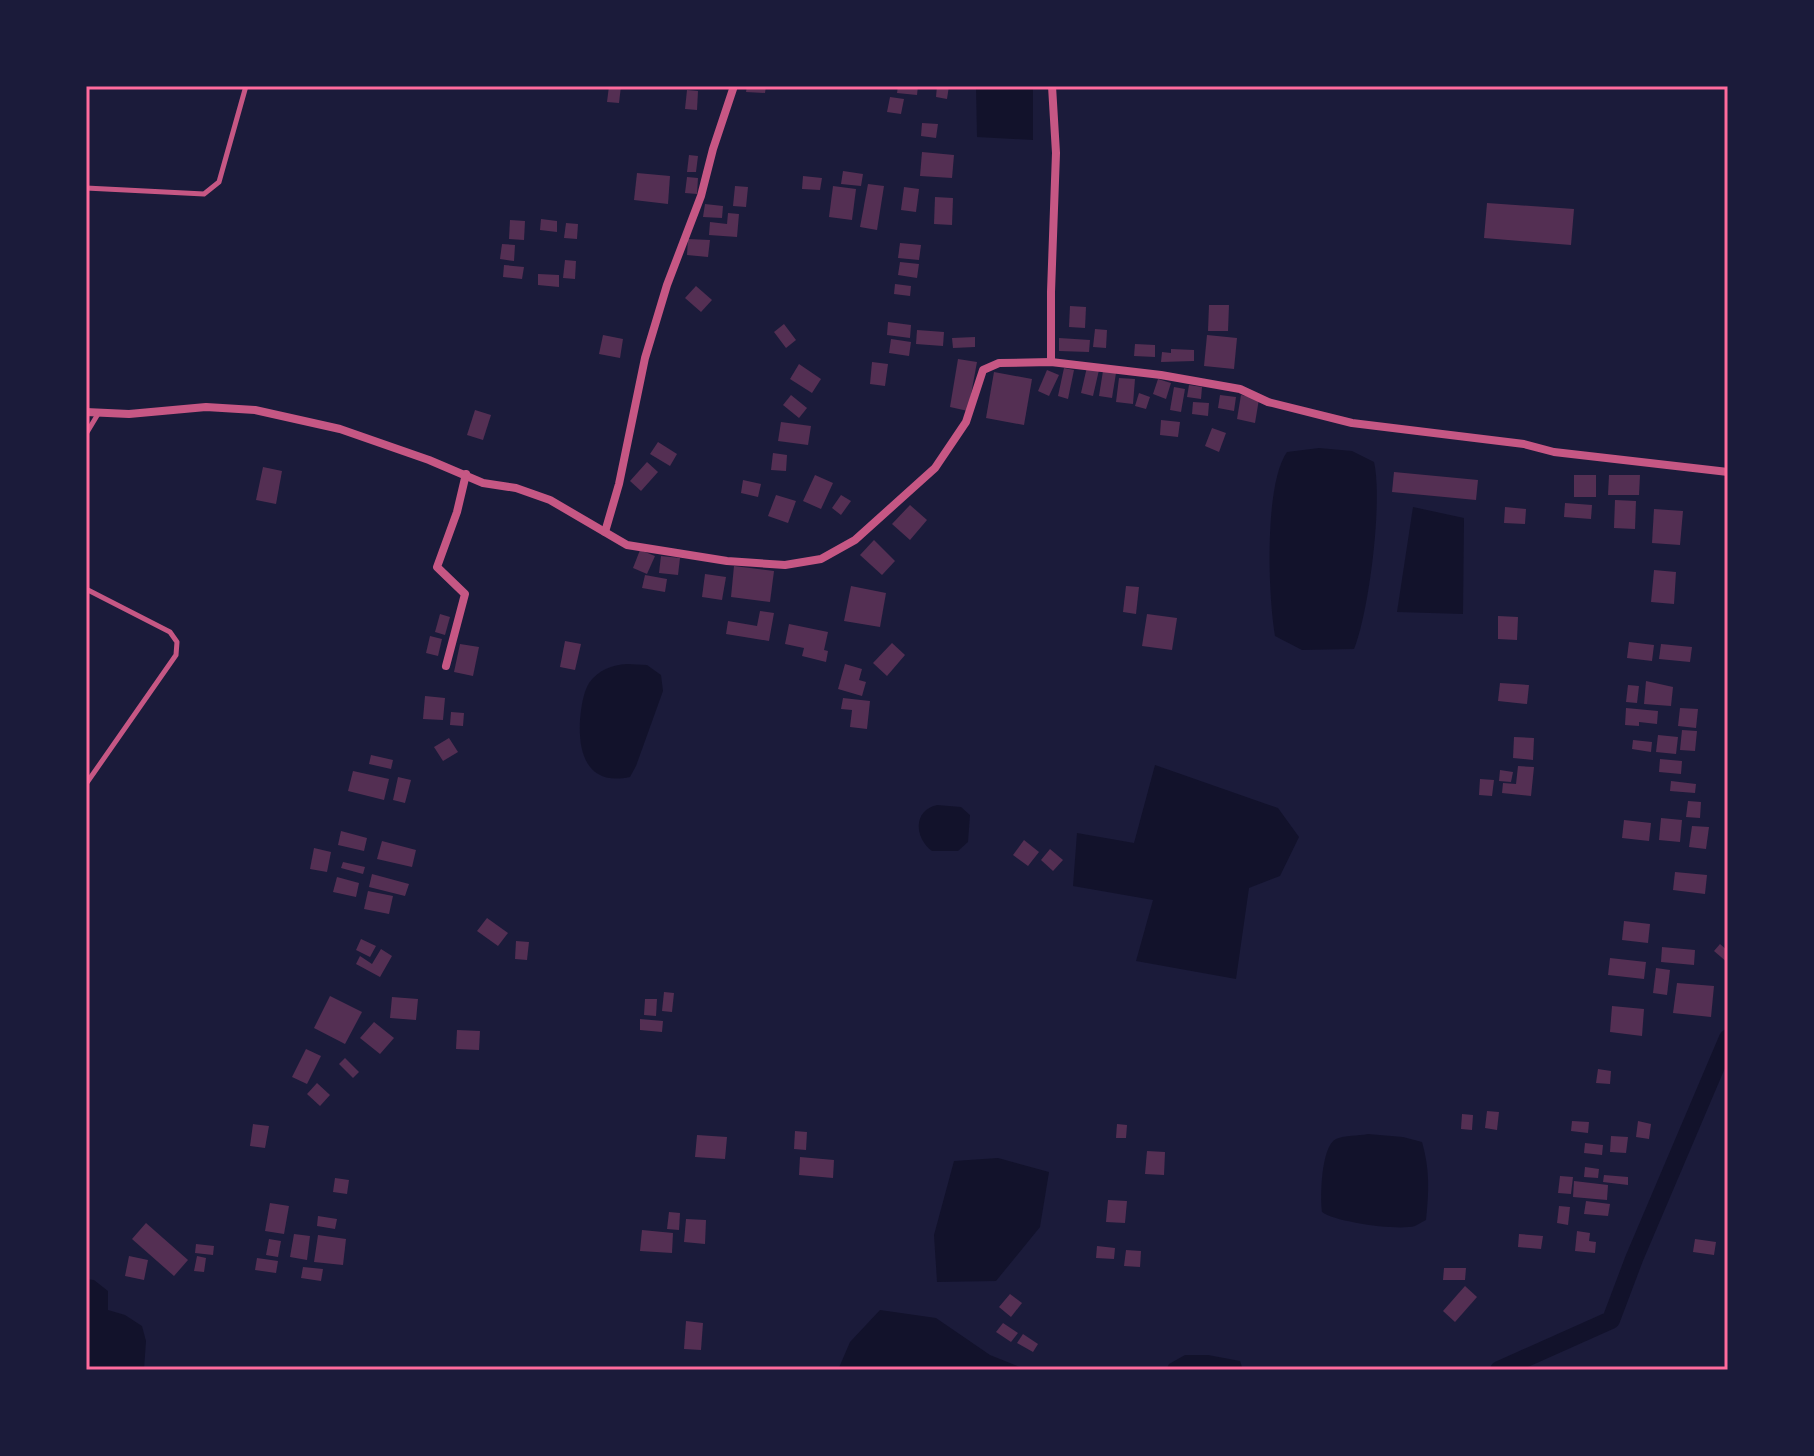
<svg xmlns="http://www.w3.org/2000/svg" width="1814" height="1456" font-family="Montserrat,sans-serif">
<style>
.water{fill:#12122b}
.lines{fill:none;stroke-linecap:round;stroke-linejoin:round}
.canal{stroke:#12122b;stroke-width:18}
.building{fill:#542f53}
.service{stroke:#c65784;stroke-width:5}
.minor{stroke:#c65784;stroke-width:8}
.neatline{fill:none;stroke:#ff6b9d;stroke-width:3}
</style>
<rect width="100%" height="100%" fill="#1b1b3a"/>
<g class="water">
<path d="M976 86H1033V140L977 137Z"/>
<path d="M1319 448 1352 451 1374 462C1383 501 1369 612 1354 649L1302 650 1275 636C1268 596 1264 484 1287 452Z"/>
<path d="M1413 507 1464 518 1463 614 1397 612Z"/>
<path d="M627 664 647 665 661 675 663 691 636 766 630 777C588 786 578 755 580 720 581 708 583 693 589 683 598 670 612 665 627 664Z"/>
<path d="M1155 765 1278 808 1299 837 1280 876 1249 888 1236 979 1136 961 1153 900 1073 886 1077 833 1134 843Z"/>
<path d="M937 805 961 807 970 815 968 842 958 851H932C914 838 913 810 937 805Z"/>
<path d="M1368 1134 1403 1137 1422 1142C1430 1169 1429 1192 1426 1220 1424 1221 1417 1225 1415 1226 1398 1231 1335 1222 1322 1212 1320 1197 1321 1146 1336 1139 1345 1135 1358 1136 1368 1134Z"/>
<path d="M998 1158 1049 1172 1040 1227 996 1281 937 1282 934 1235 954 1161Z"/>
<path d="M86 1279 94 1280 108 1291V1310L125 1315 142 1326 146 1341 144 1370H86Z"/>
<path d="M880 1310 936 1318 990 1355 1027 1370H838L850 1342Z"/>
<path d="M1185 1355H1208L1240 1361 1243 1370H1166L1169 1364Z"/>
</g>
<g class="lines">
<path class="canal" d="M1499 1370 1611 1320 1634 1259 1728 1038"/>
</g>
<g class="building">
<path d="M609 86H621L619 103 607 102Z"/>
<path d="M747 86H766L765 93 746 92Z"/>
<path d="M898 86H918L917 95 897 93Z"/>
<path d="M937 86H949L947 99 936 97Z"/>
<path d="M687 90 698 91 697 110 685 109Z"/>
<path d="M890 97 904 99 901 114 887 112Z"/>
<path d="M922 123 938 124 936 138 921 136Z"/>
<path d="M922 152 954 155 952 178 920 176Z"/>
<path d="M689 155 698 156 696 172H687Z"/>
<path d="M843 171 863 174 861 186 841 184Z"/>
<path d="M637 173 670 176 668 204 634 200Z"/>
<path d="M803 176 822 178 820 190 802 189Z"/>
<path d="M687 177 698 178 697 194 685 193Z"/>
<path d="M868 184 884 186 877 230 860 227Z"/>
<path d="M735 186 748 187 746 207 733 206Z"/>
<path d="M833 186 856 189 852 220 829 217Z"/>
<path d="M904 187 919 189 916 212 901 210Z"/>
<path d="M935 197 953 198 952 225 934 224Z"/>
<path d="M1487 203 1574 209 1571 245 1484 238Z"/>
<path d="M705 204 723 206 722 218 703 217Z"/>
<path d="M728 213 739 214 737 237 709 235 710 222 727 224Z"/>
<path d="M541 219 557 221V232L540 230Z"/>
<path d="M510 220 525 221 524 240 509 239Z"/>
<path d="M566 223 578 224 577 239 564 238Z"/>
<path d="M688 239 710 240 708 257 687 255Z"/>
<path d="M900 243 921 245 919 260 898 258Z"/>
<path d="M502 244 515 245 514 261 500 259Z"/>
<path d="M565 260 576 261 575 279 563 278Z"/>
<path d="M900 262 919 264 917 278 898 275Z"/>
<path d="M504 265 524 267 522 279 503 277Z"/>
<path d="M538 274 559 275V287L538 285Z"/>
<path d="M895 284 911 286 910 296 894 294Z"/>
<path d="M696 286 712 300 701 312 685 298Z"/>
<path d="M1209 305H1229L1228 331H1208Z"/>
<path d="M1070 306 1086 307 1085 328 1069 327Z"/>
<path d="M888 322 911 325 910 338 887 335Z"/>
<path d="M784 324 796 340 786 348 774 332Z"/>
<path d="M1095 329 1107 330 1106 348 1093 347Z"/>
<path d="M917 330 944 332 943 346 916 344Z"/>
<path d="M603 335 623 339 620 358 599 354Z"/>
<path d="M1207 335 1237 338 1234 369 1204 366Z"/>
<path d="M975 337V347L953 348 952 338Z"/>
<path d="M1059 338 1090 340 1089 352 1059 351Z"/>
<path d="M891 339 911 342 909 356 889 353Z"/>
<path d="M1135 344 1155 345V357L1134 356Z"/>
<path d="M1171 349 1194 350V361L1161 362 1162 352 1171 353Z"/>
<path d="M958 359 977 362 968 411 950 407Z"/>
<path d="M872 362 888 364 885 386 870 384Z"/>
<path d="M799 364 821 379 812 393 790 379Z"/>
<path d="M1087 367 1099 370 1093 396 1081 393Z"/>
<path d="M1064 368 1074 370 1068 399 1058 396Z"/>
<path d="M1047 370 1059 375 1049 396 1038 391Z"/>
<path d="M1103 371 1116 373 1112 398 1099 396Z"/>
<path d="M994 372 1032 379 1024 425 986 418Z"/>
<path d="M1119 378 1135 379 1133 404 1116 402Z"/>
<path d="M1158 379 1171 383 1166 399 1153 394Z"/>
<path d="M1189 385 1202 387 1201 399 1187 397Z"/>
<path d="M1174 387 1185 389 1181 412 1170 410Z"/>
<path d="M1139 393 1150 397 1146 409 1135 406Z"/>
<path d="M791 395 807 408 799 418 783 405Z"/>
<path d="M1220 395 1236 397 1234 411 1218 408Z"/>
<path d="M1241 395 1259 399 1255 423 1237 419Z"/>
<path d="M1193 402 1209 403 1208 416 1192 414Z"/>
<path d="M475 410 491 415 483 440 467 435Z"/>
<path d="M1161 420 1180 422 1178 437 1160 435Z"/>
<path d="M781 422 811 426 808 445 778 441Z"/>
<path d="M1212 428 1226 433 1219 452 1205 446Z"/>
<path d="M658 442 677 454 670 466 650 454Z"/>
<path d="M773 453 787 455 786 471 771 470Z"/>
<path d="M647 462 658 472 641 491 630 481Z"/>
<path d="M263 467 282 471 276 504 256 500Z"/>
<path d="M1394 472 1478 480 1476 500 1392 492Z"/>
<path d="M815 475 833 483 821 509 803 501Z"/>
<rect x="1574" y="475" width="22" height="22"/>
<path d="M1609 475H1640L1639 495H1608Z"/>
<path d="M743 480 761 484 758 497 741 493Z"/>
<path d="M776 495 796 501 788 523 768 516Z"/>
<path d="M841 495 851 501 841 515 832 508Z"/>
<path d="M1615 500 1636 501 1635 529 1614 528Z"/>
<path d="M1565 503 1592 505 1591 519 1564 517Z"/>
<path d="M910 505 927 520 910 540 892 524Z"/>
<path d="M1505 507 1526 509 1525 524 1504 523Z"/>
<path d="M1654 509 1683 511 1680 545 1652 543Z"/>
<path d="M874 540 895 561 882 575 860 555Z"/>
<path d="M640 550 655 556 647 574 633 568Z"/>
<path d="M661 556 680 558 678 575 659 573Z"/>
<path d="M734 566 774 571 770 602 731 597Z"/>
<path d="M1654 570 1676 572 1674 604 1651 602Z"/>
<path d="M705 574 726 577 722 600 702 597Z"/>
<path d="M645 575 667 579 665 592 642 588Z"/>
<path d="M851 586 886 593 880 627 844 621Z"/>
<path d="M1126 586 1139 587 1136 614 1123 612Z"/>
<path d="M760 611 774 613 769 641 726 634 728 621 757 626Z"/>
<path d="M440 614 450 617 445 635 435 632Z"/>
<path d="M1147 614 1177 618 1172 650 1142 646Z"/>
<path d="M1498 616 1518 617 1517 640 1498 639Z"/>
<path d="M789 624 828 632 824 650 828 651 826 662 802 656 804 648 785 644Z"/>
<path d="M430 636 442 639 438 656 426 653Z"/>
<path d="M565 641 581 644 575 670 560 667Z"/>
<path d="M1629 642 1654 645 1652 661 1627 658Z"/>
<path d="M892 643 905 655 887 676 873 663Z"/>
<path d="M460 644 479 647 473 676 454 672Z"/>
<path d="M1661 644 1692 647 1690 662 1659 659Z"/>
<path d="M845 664 862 669 859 680 866 682 862 696 838 689Z"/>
<path d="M1646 681 1673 687 1671 706 1644 704Z"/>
<path d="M1500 683 1529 685 1527 704 1498 701Z"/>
<path d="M1628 685 1639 686 1637 703 1626 702Z"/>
<path d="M425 696 445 698 443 720 423 719Z"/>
<path d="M843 698 870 701 867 729 850 727 852 710 841 709Z"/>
<path d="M1626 708 1658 711 1657 724 1639 722V726L1625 725Z"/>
<path d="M1680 708 1698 709 1696 728 1678 726Z"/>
<path d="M451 712 464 713 463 726 450 725Z"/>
<path d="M1682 730 1697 731 1695 751 1680 750Z"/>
<path d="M1658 735 1678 737 1676 754 1656 752Z"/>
<path d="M1514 737 1534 738 1533 760 1513 758Z"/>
<path d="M449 738 458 752 443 761 434 747Z"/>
<path d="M1633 740 1652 742 1651 752 1632 749Z"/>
<path d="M371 755 393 760 391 769 369 764Z"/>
<path d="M1660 759 1682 761 1681 774 1659 772Z"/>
<path d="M1518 766 1534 767 1531 796 1502 793 1503 783 1516 784Z"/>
<path d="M1500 770 1513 772 1511 782 1499 781Z"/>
<path d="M353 771 389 779 384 800 348 791Z"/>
<path d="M398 777 411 780 405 803 393 800Z"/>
<path d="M1480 779 1494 780 1492 796 1479 795Z"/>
<path d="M1671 781 1696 784 1695 793 1670 791Z"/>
<path d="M1688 801 1701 802 1700 818 1686 817Z"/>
<path d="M1661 818 1682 820 1680 842 1659 840Z"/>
<path d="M1624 820 1651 823 1649 841 1622 838Z"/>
<path d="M1692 826 1709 827 1706 849 1689 847Z"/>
<path d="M341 831 367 838 364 851 338 845Z"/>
<path d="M1024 840 1039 852 1028 866 1013 855Z"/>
<path d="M382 841 416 850 412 867 377 859Z"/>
<path d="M314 848 331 852 327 872 310 869Z"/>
<path d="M1050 849 1063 860 1053 871 1041 860Z"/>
<path d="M343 862 365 867 363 874 341 868Z"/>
<path d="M1675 872 1707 875 1705 894 1673 890Z"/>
<path d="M372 874 409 884 405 896 369 887Z"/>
<path d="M337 877 359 883 356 897 333 892Z"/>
<path d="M368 891 393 896 389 914 364 909Z"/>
<path d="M487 918 508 933 498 946 477 931Z"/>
<path d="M1624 921 1650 924 1648 943 1622 940Z"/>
<path d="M361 939 376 946 370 957 356 950Z"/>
<path d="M516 941 529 942 527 960 515 959Z"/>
<path d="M1720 944 1728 951V963L1714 951Z"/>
<path d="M1662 947 1695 950 1694 965 1661 962Z"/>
<path d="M381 949 392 956 380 977 356 964 360 956 372 964Z"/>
<path d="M1610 958 1646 962 1644 979 1608 975Z"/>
<path d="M1656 968 1670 970 1667 995 1653 993Z"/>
<path d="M1677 983 1714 986 1711 1017 1673 1013Z"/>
<path d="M664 992 674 993 672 1012 662 1011Z"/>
<path d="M330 996 362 1012 345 1044 314 1028Z"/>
<path d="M392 997 418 999 416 1020 390 1018Z"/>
<path d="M645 999H657L656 1016 644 1015Z"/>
<path d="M1612 1006 1644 1009 1642 1036 1610 1032Z"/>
<path d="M640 1019 663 1021 662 1032 640 1030Z"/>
<path d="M374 1022 394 1038 380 1054 360 1038Z"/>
<path d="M457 1030 480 1031 479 1050 456 1049Z"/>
<path d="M306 1049 321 1056 307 1084 292 1077Z"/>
<path d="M345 1058 359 1072 353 1078 339 1064Z"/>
<path d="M1598 1069 1611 1071 1610 1084 1596 1083Z"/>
<path d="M317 1083 330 1095 320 1106 307 1094Z"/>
<path d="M1487 1111 1499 1112 1497 1130 1485 1128Z"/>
<path d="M1462 1114 1473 1115 1472 1130 1461 1129Z"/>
<path d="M1572 1121 1589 1122 1588 1133 1571 1131Z"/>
<path d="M1638 1121 1651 1124 1649 1139 1636 1137Z"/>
<path d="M253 1124 269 1126 265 1148 250 1146Z"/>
<path d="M1117 1124 1127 1125 1126 1138H1116Z"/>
<path d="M795 1131 807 1132 806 1150 794 1149Z"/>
<path d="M697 1135 727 1137 725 1159 695 1157Z"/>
<path d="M1611 1136 1628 1137 1626 1153 1610 1152Z"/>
<path d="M1585 1143 1603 1145 1602 1155 1584 1153Z"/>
<path d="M1147 1151 1165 1152 1164 1175 1145 1174Z"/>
<path d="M800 1157 834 1160 833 1178 799 1175Z"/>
<path d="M1585 1167 1599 1169 1598 1178 1584 1177Z"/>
<path d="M1604 1175 1628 1177V1185L1603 1182Z"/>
<path d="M1560 1176 1573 1177 1571 1194 1558 1193Z"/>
<path d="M335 1178 349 1180 347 1194 333 1192Z"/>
<path d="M1574 1181 1608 1185 1607 1200 1573 1197Z"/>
<path d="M1108 1200 1127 1201 1125 1223 1106 1222Z"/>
<path d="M1586 1201 1610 1204 1608 1216 1584 1214Z"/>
<path d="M270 1203 289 1206 284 1234 265 1231Z"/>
<path d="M1559 1206 1570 1207 1568 1225 1557 1223Z"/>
<path d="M669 1212 680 1213 679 1230 667 1229Z"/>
<path d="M318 1216 337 1219 335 1229 317 1226Z"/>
<path d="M686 1219 706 1220 705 1244 684 1242Z"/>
<path d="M146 1223 188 1260 174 1276 132 1239Z"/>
<path d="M642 1230 673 1233 672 1253 640 1251Z"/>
<path d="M1577 1231 1590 1233 1589 1241 1596 1242 1595 1253 1575 1251Z"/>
<path d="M294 1234 310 1236 307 1260 290 1257Z"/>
<path d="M1519 1234 1543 1236 1541 1249 1518 1247Z"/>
<path d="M318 1235 346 1239 343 1265 314 1262Z"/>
<path d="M269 1239 281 1241 278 1257 266 1255Z"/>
<path d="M1695 1239 1716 1242 1714 1255 1693 1252Z"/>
<path d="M196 1244 214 1246 213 1255 195 1253Z"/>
<path d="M1097 1246 1115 1248 1114 1259 1096 1258Z"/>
<path d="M1126 1250 1141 1251 1140 1267 1124 1266Z"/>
<path d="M129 1256 148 1260 144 1280 125 1276Z"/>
<path d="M197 1256 206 1258 204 1272 194 1271Z"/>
<path d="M257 1258 278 1261 276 1273 255 1270Z"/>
<path d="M303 1267 323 1269 321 1281 301 1278Z"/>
<path d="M1444 1268H1466L1465 1280H1443Z"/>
<path d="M1465 1286 1477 1297 1455 1322 1443 1311Z"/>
<path d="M1010 1294 1022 1303 1011 1317 999 1307Z"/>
<path d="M686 1321 703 1323 701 1350 684 1349Z"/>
<path d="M1003 1323 1018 1333 1011 1342 996 1332Z"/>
<path d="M1023 1334 1038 1344 1033 1352 1017 1343Z"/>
</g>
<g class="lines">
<g class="service">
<path d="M86 188 204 194 219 182 246 86"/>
<path d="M86 434 98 414"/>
<path d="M86 589 170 632 177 642 176 655 86 784"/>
</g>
<g class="minor">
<path d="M1051 362V292L1056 153 1052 86"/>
<path d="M86 412 129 414 206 407 255 410 340 429 429 460 483 483 516 488 550 500 627 545 727 561 785 565 821 559 855 540 935 468 966 422 983 370 999 363 1051 362 1161 375 1240 389 1268 402 1352 423 1524 444 1554 452 1728 472"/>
<path d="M605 532 619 484 645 358 667 285 701 196 713 149 734 86"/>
<path d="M446 666 465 594 437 567 457 512 466 474"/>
</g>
</g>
<rect width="1814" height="1456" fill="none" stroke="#1b1b3a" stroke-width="176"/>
<rect x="88" y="88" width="1638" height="1280" class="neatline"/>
</svg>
